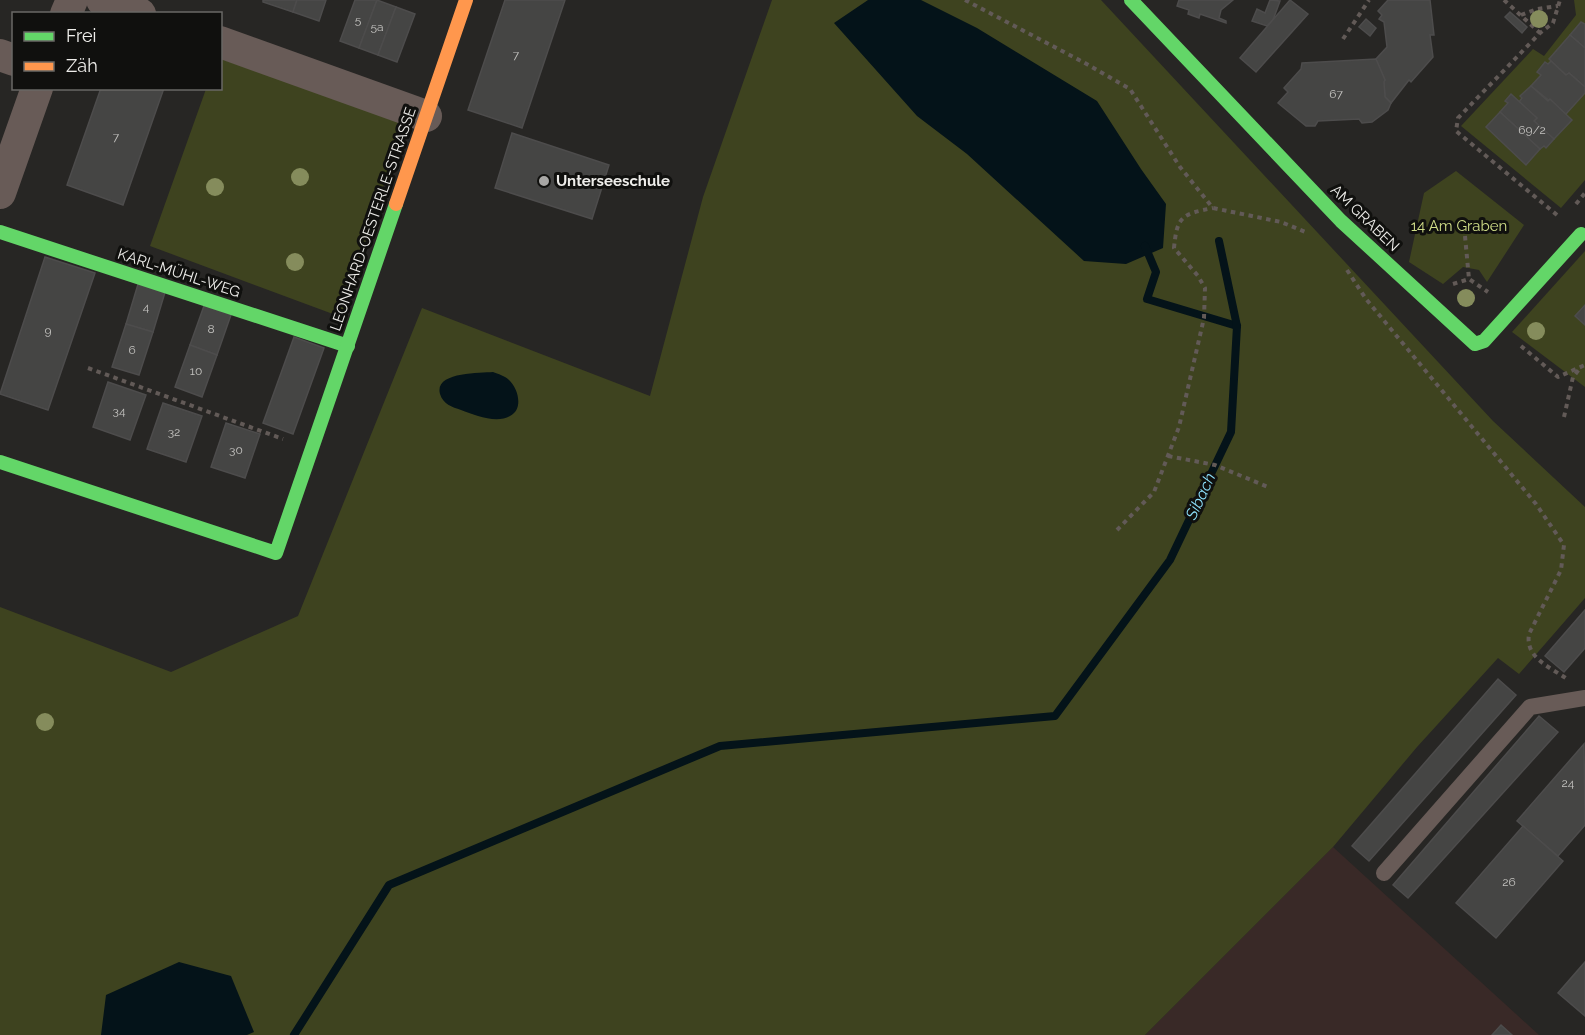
<svg xmlns="http://www.w3.org/2000/svg" width="1585" height="1035" font-family="Raleway,sans-serif">
<style>
.industrial{fill:#392927}
.green{fill:#3e431f}
.water{fill:#041319}
.lines{fill:none;stroke-linecap:round;stroke-linejoin:round}
.stream{stroke:#041319;stroke-width:8}
.building{fill:#454544;stroke:#4d4c4c;stroke-width:1.5}
.path{stroke:#625a57;stroke-width:4;stroke-dasharray:4.5 4.5;stroke-linecap:butt}
.lane{stroke:#685b57;stroke-width:16}
.street{stroke:#685b57;stroke-width:32}
.fast{stroke:#63d668;stroke-width:14}
.slow{stroke:#ff974d;stroke-width:14}
.tree{fill:#858c5c}
.poi-dot{fill:#a8a7a5;stroke:#10100e;stroke-width:2}
.labels{text-anchor:middle;stroke-width:6;stroke-linejoin:round;paint-order:stroke}
.number-label{font-size:12px;fill:#c4c3c0}
.poi-label{font-size:15px;font-weight:bold;fill:#eeedea;stroke:#10100e;text-anchor:start}
.street-label{font-size:15px;fill:#eeedea;stroke:#10100e}
.park-label{font-size:15px;fill:#d2df89;stroke:#10100e}
.water-label{font-size:16px;font-style:italic;fill:#8cdffa;stroke:#10100e}
</style>
<rect width="100%" height="100%" fill="#272624"/>
<path class="industrial" d="M1333 847 1539 1035H1145Z"/>
<g class="green">
<path d="M772 0H1101L1493 421 1585 507V598L1519 674 1498 658 1417 747 1333 847 1145 1035H0V607L171 672 298 616 422 308 650 396 703 197Z"/>
<path d="M1574 0H1585V180L1561 208 1461 126 1533 49 1544 56 1576 15Z"/>
<path d="M221 59 405 119 341 317 150 246 206 89 220 88Z"/>
<path d="M1456 171 1524 225 1487 282 1479 270 1463 267 1443 284 1409 262 1424 193Z"/>
<path d="M1585 251V387L1512 332Z"/>
</g>
<g class="water">
<path d="M868 0H921L977 28 1097 101 1141 169 1166 204 1163 248 1126 264 1084 261 967 154 917 116 834 23Z"/>
<path d="M493 372C498 374 505 376 509 380 518 388 524 409 510 416 496 424 475 415 461 410 452 407 443 404 440 394 434 372 479 373 493 372Z"/>
<path d="M179 962 231 976 254 1032 247 1035H101L106 995Z"/>
</g>
<g class="lines">
<g class="stream">
<path d="M1145 246 1156 272 1147 299 1237 326"/>
<path d="M294 1035 389 885 720 746 1055 716 1170 560 1231 432 1237 326 1219 241"/>
</g>
</g>
<g class="building">
<path d="M263 0H297L293 12 263 2Z"/>
<path d="M297 0H326L319 21 293 12Z"/>
<path d="M355 0H377L359 48 340 41Z"/>
<path d="M377 0 396 7 378 55 359 48Z"/>
<path d="M505 0H565L522 128 468 110Z"/>
<path d="M1179 0H1233L1221 10 1219 18 1226 21V23L1200 14 1199 18 1188 14 1189 10 1177 6Z"/>
<path d="M1270 0 1280 1 1273 20 1267 26 1252 21 1257 9 1265 13Z"/>
<path d="M1290 0 1308 14 1256 72 1240 58Z"/>
<path d="M1388 0H1430L1434 35H1430L1433 57 1411 82 1409 80 1391 103 1385 97 1384 82 1385 80 1376 59 1387 47 1384 22 1379 19 1382 15 1378 11Z"/>
<path d="M396 7 415 14 397 62 378 55Z"/>
<path d="M1510 12 1527 27 1522 33 1505 17Z"/>
<path d="M1366 19 1376 28 1370 36 1359 27Z"/>
<path d="M1581 22 1585 24V48L1570 35Z"/>
<path d="M1570 35 1585 48V87L1569 73 1566 75 1549 59Z"/>
<path d="M1376 59 1385 80 1384 82 1385 97 1391 103 1388 110 1372 122 1362 123 1359 119 1318 121 1315 126H1306L1278 103 1288 92 1284 88 1301 69 1302 63Z"/>
<path d="M1551 61 1566 75 1569 73 1585 87V93L1566 114 1531 86 1541 75 1537 72 1545 62 1548 64Z"/>
<path d="M1531 86 1548 101 1550 99 1572 120 1554 139 1534 121 1537 118 1519 102 1522 98 1520 96Z"/>
<path d="M101 88H164L123 205 67 185Z"/>
<path d="M1511 94 1537 118 1534 121 1554 139 1546 148 1544 146 1540 149 1500 112 1508 103 1505 101Z"/>
<path d="M1500 112 1540 149 1526 165 1486 127Z"/>
<path d="M512 133 609 165 592 219 495 188Z"/>
<path d="M45 257 95 273 48 410 0 394Z"/>
<path d="M139 281 166 289 153 332 126 324Z"/>
<path d="M205 303 232 312 217 355 190 345Z"/>
<path d="M1585 305V325L1575 316Z"/>
<path d="M126 324 153 332 139 375 112 367Z"/>
<path d="M294 337 324 348 293 434 263 423Z"/>
<path d="M190 345 217 355 202 397 175 387Z"/>
<path d="M108 382 146 395 130 440 93 427Z"/>
<path d="M163 403 202 416 186 462 147 449Z"/>
<path d="M226 423 260 434 245 478 211 467Z"/>
<path d="M1585 610V648L1564 672 1545 656Z"/>
<path d="M1498 679 1516 695 1369 861 1352 846Z"/>
<path d="M1539 716 1558 732 1408 898 1393 885Z"/>
<path d="M1584 744 1585 825 1558 856 1517 821Z"/>
<path d="M1523 826 1563 861 1496 938 1456 903Z"/>
<path d="M1585 962V1016L1558 993Z"/>
<path d="M1501 1025 1512 1035H1492Z"/>
</g>
<g class="lines">
<g class="path">
<path d="M965 0 1083 62 1130 89 1180 167 1213 208 1281 222 1308 233"/>
<path d="M1504 0 1540 33"/>
<path d="M1521 15 1537 9 1558 6"/>
<path d="M1343 39 1369 0"/>
<path d="M1576 204 1585 193"/>
<path d="M1557 215 1456 131 1458 118 1540 33 1553 23 1560 0"/>
<path d="M1465 236 1469 279"/>
<path d="M1347 270 1366 299 1536 504 1564 545 1561 570 1529 634C1525 658 1550 667 1567 679"/>
<path d="M1453 284 1469 279 1488 292"/>
<path d="M1521 346 1558 377 1585 365"/>
<path d="M88 368 283 439"/>
<path d="M1564 417 1573 377 1581 367"/>
<path d="M1168 456 1215 465 1268 487"/>
<path d="M1117 530 1154 492 1179 427 1204 318 1205 288 1198 276 1174 248C1177 216 1182 214 1213 208"/>
</g>
<path class="lane" d="M1384 873 1530 707 1585 698"/>
<g class="street">
<path d="M102 0 140 14"/>
<path d="M66 14 72 0"/>
<path d="M220 42 426 116"/>
<path d="M0 55 14 60"/>
<path d="M0 193 37 88"/>
</g>
<g class="fast">
<path d="M1131 0 1341 221 1475 344 1484 341 1581 234"/>
<path d="M0 232 348 346"/>
<path d="M0 462 276 553 396 204"/>
</g>
<path class="slow" d="M396 204 466 0"/>
</g>
<g class="tree">
<circle cx="1539" cy="19" r="9"/>
<circle cx="300" cy="177" r="9"/>
<circle cx="215" cy="187" r="9"/>
<circle cx="295" cy="262" r="9"/>
<circle cx="1466" cy="298" r="9"/>
<circle cx="1536" cy="331" r="9"/>
<circle cx="45" cy="722" r="9"/>
</g>
<circle class="poi-dot" cx="544" cy="181" r="6"/>
<g class="labels">
<g class="number-label">
<text x="358" y="24">5</text>
<text x="377" y="31">5a</text>
<text x="516" y="59">7</text>
<text x="1336" y="98">67</text>
<text x="1532" y="134">69/2</text>
<text x="116" y="141">7</text>
<text x="146" y="311">4</text>
<text x="211" y="333">8</text>
<text x="48" y="335">9</text>
<text x="132" y="354">6</text>
<text x="196" y="375">10</text>
<text x="119" y="415">34</text>
<text x="174" y="436">32</text>
<text x="236" y="454">30</text>
<text x="1568" y="787">24</text>
<text x="1509" y="886">26</text>
</g>
<g class="poi-label">
<text x="556" y="186">Unterseeschule</text>
</g>
<g class="street-label">
<text transform="translate(1365 218) rotate(44)" y="5">AM GRABEN</text>
<text transform="translate(373 219) rotate(-71)" y="5">LEONHARD-OESTERLE-STRASSE</text>
<text transform="translate(179 273) rotate(18)" y="5">KARL-MÜHL-WEG</text>
</g>
<g class="park-label">
<text x="1459" y="231">14 Am Graben</text>
</g>
<g class="water-label">
<text transform="translate(1200 496) rotate(-65)" y="6">Sibach</text>
</g>
</g>
<rect x="12" y="12" width="210" height="78" fill="#10100e" stroke="#696866" stroke-width="1.5"/>
<rect x="24" y="32" width="30" height="9" fill="#63d668" stroke="#696866" stroke-width="1.5"/>
<text x="66" y="42" font-size="18" fill="#eeedea">Frei</text>
<rect x="24" y="62" width="30" height="9" fill="#ff974d" stroke="#696866" stroke-width="1.5"/>
<text x="66" y="72" font-size="18" fill="#eeedea">Zäh</text>
</svg>
